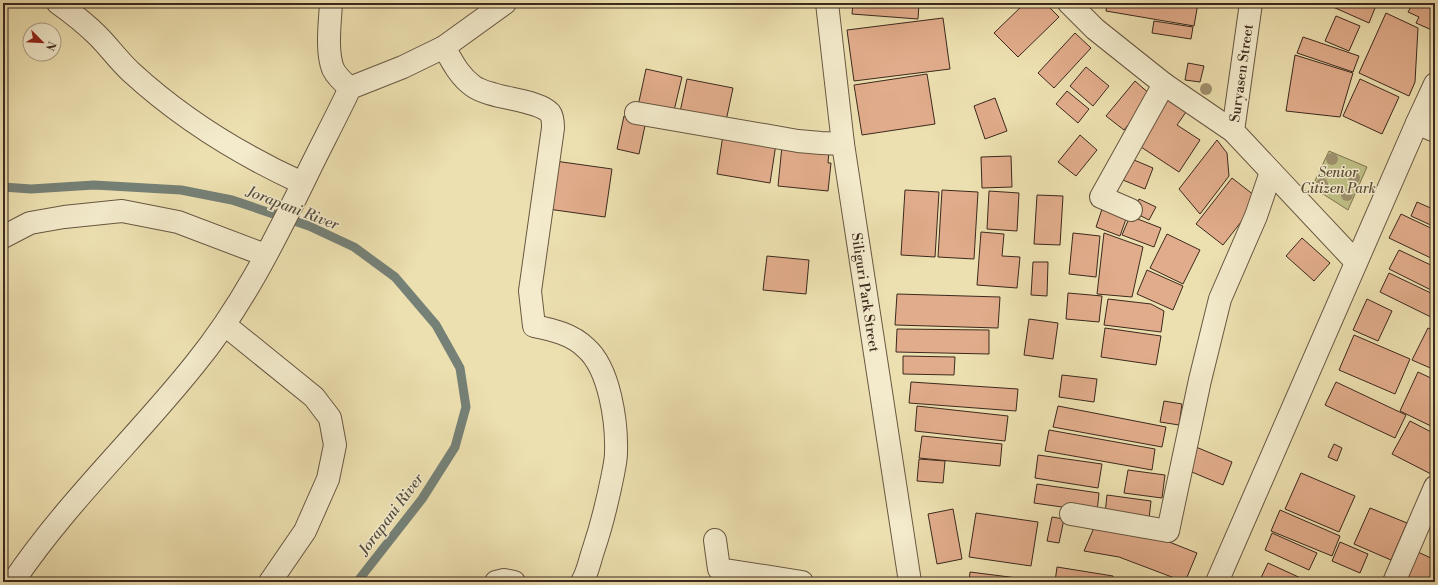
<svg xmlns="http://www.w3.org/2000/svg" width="1438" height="585" font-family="'Libre Bodoni',serif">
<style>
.green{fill:#bfc086;stroke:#7e7452}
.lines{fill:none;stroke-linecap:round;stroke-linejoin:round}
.stream{stroke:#758177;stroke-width:9}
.building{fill:#e1ac8b;stroke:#3c291d}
.minor-casing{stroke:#685742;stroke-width:24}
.minor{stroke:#f3ebcc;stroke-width:22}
.tree{fill:#9e906d}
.labels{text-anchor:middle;stroke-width:3;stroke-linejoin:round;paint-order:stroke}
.street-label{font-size:14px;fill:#3c291d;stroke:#f3ebcc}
.park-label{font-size:14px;font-style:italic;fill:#5d4f37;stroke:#f3ebcc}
.water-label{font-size:15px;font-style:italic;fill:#544e42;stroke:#f3ebcc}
</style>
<rect width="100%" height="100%" fill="#ede0b0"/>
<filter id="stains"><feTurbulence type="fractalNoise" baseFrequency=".005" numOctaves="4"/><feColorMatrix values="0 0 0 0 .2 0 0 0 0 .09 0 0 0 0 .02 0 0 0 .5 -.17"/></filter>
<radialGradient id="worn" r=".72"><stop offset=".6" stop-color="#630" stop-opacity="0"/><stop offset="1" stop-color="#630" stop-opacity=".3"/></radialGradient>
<path class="green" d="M1329 151 1367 167 1348 210 1312 187Z"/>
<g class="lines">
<path class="stream" d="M3 187 31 189 94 185 181 190 232 200 309 226 354 247 395 277 436 325 460 368 466 407 455 447 422 499 357 582"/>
</g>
<g class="building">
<path d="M853 3H919L918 19 852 14Z"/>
<path d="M1025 3H1045L1059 17 1018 57 994 33Z"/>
<path d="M1107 3H1198L1194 26 1106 11Z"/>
<path d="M1324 3H1377L1369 23Z"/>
<path d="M1413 3H1435V28L1434 31 1416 23 1419 17 1408 12Z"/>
<path d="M1386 13 1418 28 1415 82 1409 96 1359 73Z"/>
<path d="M1336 16 1360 26 1349 51 1325 41Z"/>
<path d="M943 18 950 69 854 81 847 30Z"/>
<path d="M1154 21 1193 27 1191 39 1152 33Z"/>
<path d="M1075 33 1091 48 1054 88 1038 73Z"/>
<path d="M1303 37 1359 56 1353 72 1297 53Z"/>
<path d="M1295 55 1353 73 1340 117 1286 111Z"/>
<path d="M1188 63 1204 66 1200 82 1185 80Z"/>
<path d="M1086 67 1109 86 1093 106 1070 86Z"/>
<path d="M646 69 682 77 673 115 638 106Z"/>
<path d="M927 74 935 124 862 135 854 85Z"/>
<path d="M687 79 733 88 726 121 680 112Z"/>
<path d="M1360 79 1399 97 1382 134 1343 116Z"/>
<path d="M1135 81 1152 96 1124 130 1106 116Z"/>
<path d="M1067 91 1089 109 1078 123 1056 104Z"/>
<path d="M995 98 1007 131 985 139 974 106Z"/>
<path d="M1167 99 1186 112 1177 125 1200 140 1179 172 1138 145Z"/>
<path d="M624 116 646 121 639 154 617 149Z"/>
<path d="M723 135 776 144 770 183 717 174Z"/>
<path d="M1080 135 1097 150 1076 176 1058 162Z"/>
<path d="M1217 140 1227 153 1229 176 1200 214 1179 189Z"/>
<path d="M782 146 829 151 828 163H831L828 191 778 186Z"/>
<path d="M1011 156 1012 187 982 188 981 157Z"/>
<path d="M1127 157 1153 168 1145 189 1118 178Z"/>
<path d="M555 161 612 169 605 217 548 209Z"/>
<path d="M1232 178 1259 199 1223 245 1196 224Z"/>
<path d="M905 190 939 192 935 257 901 255Z"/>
<path d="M942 190 978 192 974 259 938 257Z"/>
<path d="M989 191 1019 193 1017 231 987 229Z"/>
<path d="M1037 195 1063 196 1060 245 1034 244Z"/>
<path d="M1139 199 1156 207 1149 220 1133 212Z"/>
<path d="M1417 202 1435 210V227L1411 216Z"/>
<path d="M1103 206 1127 216 1120 236 1096 227Z"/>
<path d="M1401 214 1435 230V254L1433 259 1389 238Z"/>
<path d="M1130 216 1161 228 1154 247 1122 235Z"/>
<path d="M981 232 1004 234 1002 256 1020 257 1017 288 977 285Z"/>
<path d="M1073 233 1100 236 1096 277 1069 274Z"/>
<path d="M1104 233 1143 247 1132 297 1097 294Z"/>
<path d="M1167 234 1200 250 1183 284 1150 268Z"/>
<path d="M1302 238 1330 263 1314 281 1286 256Z"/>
<path d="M1399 250 1435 267V292L1389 269Z"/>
<path d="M767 256 809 260 806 294 763 290Z"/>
<path d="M1033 262H1048L1047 296 1031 295Z"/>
<path d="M1147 270 1183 286 1173 310 1137 294Z"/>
<path d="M1389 273 1435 295V319L1380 292Z"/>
<path d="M1068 293 1102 296 1099 322 1066 319Z"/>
<path d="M897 294 1000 297 998 328 895 325Z"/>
<path d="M1108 299 1151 304 1164 311 1161 332 1104 325Z"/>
<path d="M1367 299 1392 311 1378 341 1353 330Z"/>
<path d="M1029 319 1058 323 1053 359 1024 355Z"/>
<path d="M1105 328 1161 336 1156 365 1101 357Z"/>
<path d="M1428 328 1435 331V370L1412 360Z"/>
<path d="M897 329 989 330V354L896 352Z"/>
<path d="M1354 335 1410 359 1395 394 1339 370Z"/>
<path d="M903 356 955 357 954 375 903 374Z"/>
<path d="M1418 372 1435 380V428L1400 411Z"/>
<path d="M1062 375 1097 379 1094 402 1059 397Z"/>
<path d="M911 382 1018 389 1016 411 909 403Z"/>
<path d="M1336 382 1406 415 1395 438 1325 405Z"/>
<path d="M1164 401 1182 404 1179 425 1160 422Z"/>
<path d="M917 406 1008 416 1005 441 915 431Z"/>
<path d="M1058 406 1166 427 1162 447 1053 427Z"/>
<path d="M1410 421 1435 434V466L1431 474 1392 454Z"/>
<path d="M1049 430 1155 449 1152 470 1045 451Z"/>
<path d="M922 436 1002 444 1000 466 919 458Z"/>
<path d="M1334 444 1342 448 1337 461 1328 457Z"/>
<path d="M1196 447 1232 462 1223 485 1187 470Z"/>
<path d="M1038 455 1102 464 1098 488 1035 478Z"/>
<path d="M919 459 945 461 943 483 917 481Z"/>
<path d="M1128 470 1165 475 1162 498 1124 493Z"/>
<path d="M1301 473 1355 496 1339 532 1285 509Z"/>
<path d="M1037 484 1099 493 1097 512 1034 503Z"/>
<path d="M1107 495 1151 501 1149 519 1105 514Z"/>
<path d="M1370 508 1407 523 1391 560 1354 544Z"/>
<path d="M953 509 962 559 937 564 928 514Z"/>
<path d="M1280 510 1340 536 1332 556 1271 531Z"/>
<path d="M976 513 1038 522 1031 566 969 557Z"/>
<path d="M1052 517 1064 519 1059 543 1047 541Z"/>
<path d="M1096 523 1134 528 1197 553 1185 582 1119 557 1084 551Z"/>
<path d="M1272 533 1317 553 1309 570 1265 550Z"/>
<path d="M1340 542 1368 554 1360 573 1332 561Z"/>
<path d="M1418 552 1435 560V582H1405Z"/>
<path d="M1268 563 1305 580 1304 582H1259Z"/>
<path d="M1057 567 1113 576 1112 582H1055Z"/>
<path d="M970 572 1041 581 1040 582H969Z"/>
</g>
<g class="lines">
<defs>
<g id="minor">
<path d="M58 3C72 13 86 24 98 36 109 47 119 61 131 72 181 118 241 155 302 183"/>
<path d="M331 3C330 23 326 51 333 69 337 77 344 83 350 88"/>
<path id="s1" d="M827 3 843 144 910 582"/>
<path d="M1069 3 1095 29 1164 84 1233 131"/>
<path d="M1251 3 1233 131 1356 262"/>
<path d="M444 47C452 61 459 76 473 86 491 99 538 99 550 113 553 117 553 123 553 128L530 291 534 326C553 330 572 334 586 348 610 369 617 423 616 453 616 460 614 468 613 474 608 499 602 524 594 548 590 559 588 572 582 582"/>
<path d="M636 113 798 141 821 143 843 144"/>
<path d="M1417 123 1435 131"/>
<path d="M1131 210 1101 197 1164 84"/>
<path d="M3 237 30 223 64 217 122 211 178 222 265 255"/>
<path d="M225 325 314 397 330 418 335 445 328 479 305 531 270 582"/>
<path d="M1071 514 1168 531 1200 380 1220 299 1256 216 1271 172"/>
<path d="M715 540 719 569 802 582"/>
<path d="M13 582C66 503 136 438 195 364 240 309 272 246 303 183 318 151 335 120 350 88L403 67 444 47 505 3"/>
<path d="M496 582 504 580 514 582"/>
<path d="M1217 582 1417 123 1435 84"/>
<path d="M1394 582 1435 487"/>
</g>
</defs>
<use href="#minor" class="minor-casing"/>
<use href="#minor" class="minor"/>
</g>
<g class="tree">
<circle cx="1206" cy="89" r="6"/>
<circle cx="1332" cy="159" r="6"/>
<circle cx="1354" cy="178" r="6"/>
<circle cx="1322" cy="184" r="6"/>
<circle cx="1347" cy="195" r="6"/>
</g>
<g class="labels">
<g class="street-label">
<text transform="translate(1241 73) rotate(-82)" y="5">Suryasen Street</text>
<text dy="5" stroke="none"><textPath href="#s1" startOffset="292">Siliguri Park Street</textPath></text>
</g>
<g class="park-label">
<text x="1338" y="177">Senior<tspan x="1338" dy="16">Citizen Park</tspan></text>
</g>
<g class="water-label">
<text transform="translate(293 208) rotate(21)" y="5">Jorapani River</text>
<text transform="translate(391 514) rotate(-53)" y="5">Jorapani River</text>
</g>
</g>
<rect width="1438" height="585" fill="none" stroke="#ede0b0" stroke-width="16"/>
<rect x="4" y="4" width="1430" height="577" fill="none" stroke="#3c291d" stroke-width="2"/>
<rect x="8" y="8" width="1422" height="569" fill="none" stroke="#3c291d"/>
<g transform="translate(42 42) rotate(114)"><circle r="19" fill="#f3ebcc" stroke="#aa9d86"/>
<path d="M0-3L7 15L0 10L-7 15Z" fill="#8f2418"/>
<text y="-6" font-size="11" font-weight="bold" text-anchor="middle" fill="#3c291d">N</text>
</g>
<rect width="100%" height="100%" filter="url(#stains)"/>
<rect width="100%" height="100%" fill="url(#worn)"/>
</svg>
